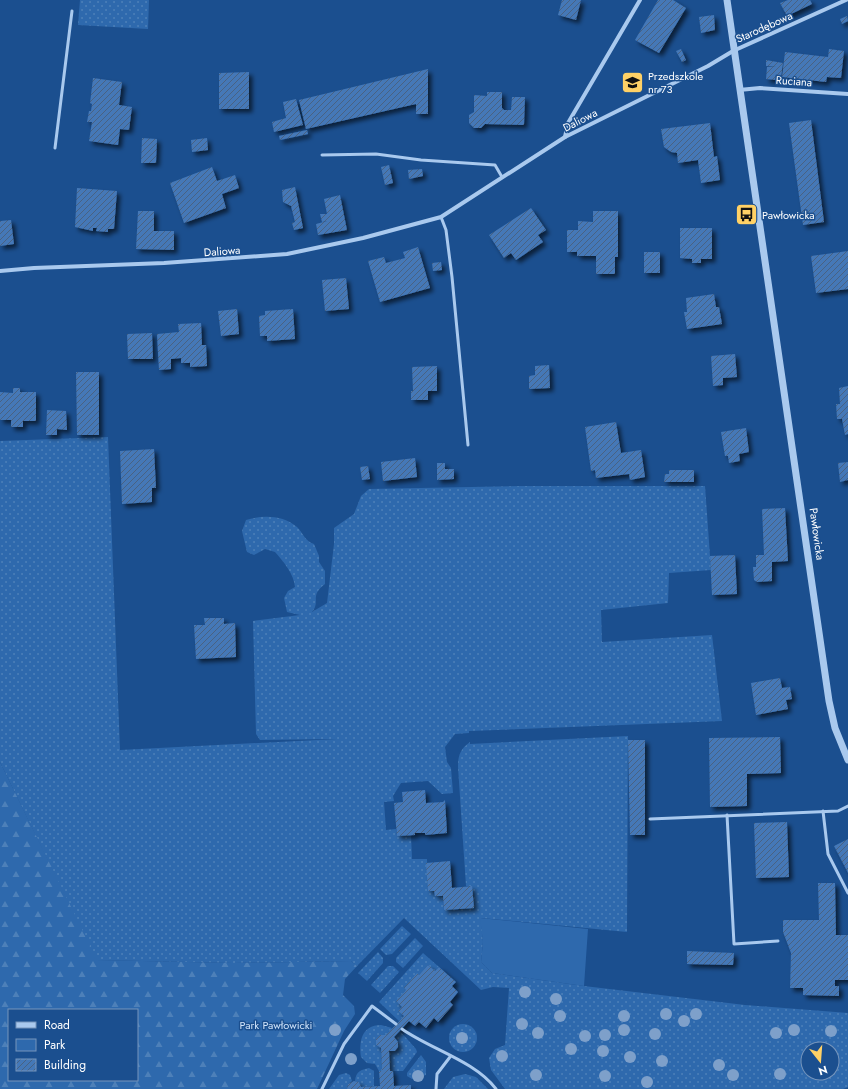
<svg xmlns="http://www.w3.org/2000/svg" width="848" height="1089" font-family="Jost,sans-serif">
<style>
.grass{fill:url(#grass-dots);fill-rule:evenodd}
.forest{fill:url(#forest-firs);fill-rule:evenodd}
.park{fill:#2e69ad}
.building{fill:url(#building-hatch);filter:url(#shadow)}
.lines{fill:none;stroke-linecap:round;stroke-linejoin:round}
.service{stroke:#a9c9ee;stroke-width:3}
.minor{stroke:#a9c9ee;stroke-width:4}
.tertiary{stroke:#a9c9ee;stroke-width:7}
.tree{fill:#7ea0ca}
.labels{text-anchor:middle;stroke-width:3;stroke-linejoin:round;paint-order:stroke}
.street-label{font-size:11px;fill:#fff;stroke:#1b4f8f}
.poi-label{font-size:11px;fill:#fff;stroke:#1b4f8f;text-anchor:start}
.park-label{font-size:11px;fill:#cfe3fa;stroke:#1b4f8f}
</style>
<defs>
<pattern id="grass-dots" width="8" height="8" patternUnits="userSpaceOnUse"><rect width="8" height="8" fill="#2e69ad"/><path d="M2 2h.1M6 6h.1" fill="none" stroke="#4d80b9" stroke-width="1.8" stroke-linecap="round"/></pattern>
<pattern id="forest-firs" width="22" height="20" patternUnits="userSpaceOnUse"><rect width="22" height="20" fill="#2e69ad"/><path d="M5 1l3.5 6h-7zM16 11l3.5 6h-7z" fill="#4d80b9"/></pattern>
<pattern id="building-hatch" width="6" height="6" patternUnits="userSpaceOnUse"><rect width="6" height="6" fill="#4478b7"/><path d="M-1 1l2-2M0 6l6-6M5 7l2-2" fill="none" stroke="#486282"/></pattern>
<filter id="shadow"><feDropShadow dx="3.5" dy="3.5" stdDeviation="2" flood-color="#0009"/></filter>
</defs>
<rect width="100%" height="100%" fill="#1b4f8f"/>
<g class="grass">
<path d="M80 0H149L148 29 78 25Z"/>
<path d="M108 437 120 750 337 739 260 740 256 734 253 621 300 615 287 612 284 598 288 591 295 587C294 574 283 561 275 552L265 549 254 555 247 552 242 531 246 520C262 515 283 515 297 527 303 533 305 541 314 544L319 556V562L325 571V584C309 596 321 601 312 612L327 603 334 544V528L354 514 361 496 369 489 522 486H705L711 570 669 573 668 603 601 610 602 642 712 635 722 721 469 731V733L455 734 445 747 447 762 451 768 453 793 442 794 428 781 401 783 393 796 394 801 384 802 386 830 396 829 397 836 411 835 412 859H427L428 891H434L435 896H443L444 910 473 908 472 886H466L458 767C458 756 460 749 470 742V744L628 736 627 932 481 918 483 942 481 962 492 973 584 986 745 1005 848 1013V1087L843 1089H505L491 1070 489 1058 495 1049 505 1045 509 988 493 987 481 990 404 918 357 966 351 961 233 963 96 960 0 762V441ZM808 1049H832V1073H808Z"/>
<path d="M402 926 411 934 392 954 386 955 380 949Z"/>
<path d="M415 938 423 946 403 968 396 962V958Z"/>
<path d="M378 952 383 958V963L367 981 358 973Z"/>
<path d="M423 953 439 967 435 971 428 965 419 975 417 974 404 988 406 990 396 1001 402 1007 398 1011 404 1016 399 1021 379 1002Z"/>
<path d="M388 966H393L399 972 380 993 371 985Z"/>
<circle cx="463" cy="1038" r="14"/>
<path d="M381 1025 392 1028 386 1035H380L376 1039V1045L381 1048 382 1071H379L375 1064 367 1063 361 1057C359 1042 361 1025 381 1025Z"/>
<path d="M400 1031 416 1049 417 1052 403 1071H390L389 1051 397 1049 398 1042 394 1037Z"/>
<path d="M421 1055 426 1062V1075L423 1076V1078L412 1079 407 1076V1073Z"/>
<path d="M369 1068 374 1071V1086L361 1087 359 1082 355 1081C356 1071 361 1070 369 1068Z"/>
<path d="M346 1073 350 1075 352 1081 348 1084 347 1089H329L339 1075Z"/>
<path d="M465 1074 476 1077 488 1089H444L453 1077Z"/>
</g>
<path class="forest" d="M0 762 97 960 233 963 351 961 357 966 345 979 343 995 354 1006 355 1014 344 1031 317 1089H0ZM9 1010H137V1080H9Z"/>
<path class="park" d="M480 918 588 929 584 986 492 973 481 962 483 942Z"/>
<g class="building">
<path d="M562 0H581L576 20 558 15Z"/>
<path d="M658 0H673L686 8 659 53 635 40Z"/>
<path d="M788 0H810L812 4 787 16 780 3Z"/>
<path d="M714 15 715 30 701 33 699 17Z"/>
<path d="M847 16 848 21 842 24 840 19Z"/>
<path d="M681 49 686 60 682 62 676 51Z"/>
<path d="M829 49 844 51 841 78 827 77 826 82 782 77 785 52 828 57Z"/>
<path d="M766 60 783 63 781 78 776 77V80L766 79 767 67H776L766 66Z"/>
<path d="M428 69V114H416V104L306 129 299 100Z"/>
<path d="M249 72V109H219V73Z"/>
<path d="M93 78 122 82 119 105 132 107 129 130 120 129 118 145 89 141 92 122H87L89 111H91L92 104 90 103Z"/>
<path d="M487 92H502V108L504 110H511L512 97H525L524 125 485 124 481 128H474L469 123V115L474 112V95L487 96Z"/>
<path d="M296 99 303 125 274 132 272 122 286 118 283 102Z"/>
<path d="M811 120 824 222 803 225 789 123Z"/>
<path d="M710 123 714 157 717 156 720 180 701 183 698 160 678 163 677 153 671 152 664 147 661 129Z"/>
<path d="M307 130 308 134 280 140 279 136Z"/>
<path d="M142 138 157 139 156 163H141Z"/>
<path d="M207 138 208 150 192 152 191 140Z"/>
<path d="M389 165 393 183 385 185 381 167Z"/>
<path d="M212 167 217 181 235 175 239 188 222 194 226 208 184 223 170 183Z"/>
<path d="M422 169 423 176 409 179 408 170Z"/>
<path d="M295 187 303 228 294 230 292 223 295 222 291 206 283 202 282 190Z"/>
<path d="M77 188 117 191 114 229H108V232L96 231 97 228H93V231L75 227Z"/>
<path d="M340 195 347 230 318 235 316 224 327 221 322 222 320 214H327L324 199Z"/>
<path d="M531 208 546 230 538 235 543 242 516 260 511 253 504 258 489 235Z"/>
<path d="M138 211H154V231H174V250L136 249Z"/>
<path d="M593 211H618V257H615V274H596V256H577V252H567V230H578V221L593 222Z"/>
<path d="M11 220 14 244 0 246V221Z"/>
<path d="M680 228H712V259H701V263H692V259L680 258Z"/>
<path d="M418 247 430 288 380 302 368 261 384 257 386 263 405 258 403 252Z"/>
<path d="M848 251V289L816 293 811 256Z"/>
<rect x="644" y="252" width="16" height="21"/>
<path d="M441 262 442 270 433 271 432 263Z"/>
<path d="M346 278 349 309 325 311 322 280Z"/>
<path d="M714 294 716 307H719L722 324 687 329 684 312H687L686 298Z"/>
<path d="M237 309 239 334 221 336 218 311Z"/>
<path d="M293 309 295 339 267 341V336H260L259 316 265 315V311Z"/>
<path d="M201 323 202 345H206L207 366 190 367V363H181V358L171 359V369L159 370 157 334 179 332 178 324Z"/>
<path d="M152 333 153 359H128L127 334Z"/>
<path d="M735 354 737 377 723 378V385L713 386 711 356Z"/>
<path d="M549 365 550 388 529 389V376L535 375V366Z"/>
<path d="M437 366V391H428V400H411V391H413L412 367Z"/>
<path d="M76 372H99V435H77Z"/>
<path d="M848 386V434L845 435 842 419H837L836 404H840L839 388Z"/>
<path d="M13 388H20V392H36V421H23V427H11V420H0V392L13 393Z"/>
<path d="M47 410 66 411 67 430 57 429V435H46Z"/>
<path d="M616 422 621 453 641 450 645 477 630 480 629 474 596 478 595 470 591 471 585 427Z"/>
<path d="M746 428 749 452 739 454 740 461 729 463 728 456H725L721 432Z"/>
<path d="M154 449 156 488H152V502L122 504 120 451Z"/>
<path d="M415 458 417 477 383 481 381 462Z"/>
<path d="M848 462V480L840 482 838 463Z"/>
<path d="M437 463H445V469H454V479L437 480Z"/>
<path d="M368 466 370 479 362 480 360 467Z"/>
<path d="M669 470H694V482H664L665 474H669Z"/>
<path d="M785 508 788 561 772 562V581L757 582 754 580 753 567H756V555H764L762 509Z"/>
<path d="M735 555 737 594 712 595 710 556Z"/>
<path d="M204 618H224V624L235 623 236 657 196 659 194 625H205Z"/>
<path d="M780 678 782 688 790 687 792 699 786 700 788 709 756 715 751 683Z"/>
<path d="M780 737 781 773 747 774V806L710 807 709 738Z"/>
<path d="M628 740H645V835H630Z"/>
<path d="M425 790 426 803 443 802 445 800 447 833 425 835V833H415V835L397 836 394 803 403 802 402 792Z"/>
<path d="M787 822 789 877 756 878 754 823Z"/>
<path d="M848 839V873L834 846Z"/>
<path d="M450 861 452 888 472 886 474 908 444 910 443 896H435L434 891H428L426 863Z"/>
<path d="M818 883H835L836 935H848V980H835V986H839V996L803 995V988H790L791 953 783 932V920H819Z"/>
<path d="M687 951 734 953 733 965 687 964Z"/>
<path d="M428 965 435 971 439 967 456 982 452 986 458 992 450 1002 453 1005 438 1022 434 1018 426 1028 419 1022 415 1026 409 1021 394 1037 398 1042V1047L395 1051H389L390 1071H393L394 1086 411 1085V1089H347L348 1084 354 1081 359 1082 361 1087 380 1086 379 1071H382L381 1048 376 1045V1039L380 1035H386L404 1016 398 1011 402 1007 396 1001 406 990 404 988 417 973 419 975Z"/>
</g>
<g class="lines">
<g class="service">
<path d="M55 148 72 11"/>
<path d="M322 155 376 154 421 160 495 165 502 177"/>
<path d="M441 217 446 230 452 277 468 445"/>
<path d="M823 811 828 854 848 893"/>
<path d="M727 815 734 944 778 941"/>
<path d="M650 819 838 811 848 806"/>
<path d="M402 1029C430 1049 475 1061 496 1089"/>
<path d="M322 1089 344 1044 372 1006 396 1024"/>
<path d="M436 1089 437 1074 450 1057"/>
</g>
<g class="minor">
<path d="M739 90 760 88 848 94"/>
<path d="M565 137 568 123 640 0"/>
<path d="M0 271 34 268 164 263 287 254 363 238 441 217 565 137 708 66 733 51 846 0"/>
</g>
<path class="tertiary" d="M727 0 829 701 835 728 848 760"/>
</g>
<g class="tree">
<circle cx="525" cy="992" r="6"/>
<circle cx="556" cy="999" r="6"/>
<circle cx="666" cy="1014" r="6"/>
<circle cx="696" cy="1014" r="6"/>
<circle cx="560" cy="1016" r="6"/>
<circle cx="624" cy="1016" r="6"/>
<circle cx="684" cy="1021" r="6"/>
<circle cx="522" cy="1024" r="6"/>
<circle cx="335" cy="1030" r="6"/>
<circle cx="624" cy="1030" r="6"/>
<circle cx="794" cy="1030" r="6"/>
<circle cx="831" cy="1031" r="6"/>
<circle cx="538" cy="1033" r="6"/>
<circle cx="776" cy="1033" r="6"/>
<circle cx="655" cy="1034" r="6"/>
<circle cx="605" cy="1035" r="6"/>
<circle cx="585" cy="1036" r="6"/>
<circle cx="462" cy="1038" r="6"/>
<circle cx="571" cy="1049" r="6"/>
<circle cx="603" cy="1051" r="6"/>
<circle cx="502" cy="1056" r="6"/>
<circle cx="630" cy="1057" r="6"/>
<circle cx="351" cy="1059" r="6"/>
<circle cx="662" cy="1061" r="6"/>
<circle cx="719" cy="1065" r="6"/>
<circle cx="780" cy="1074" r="6"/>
<circle cx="536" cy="1075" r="6"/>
<circle cx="733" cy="1075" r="6"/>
<circle cx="418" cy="1076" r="6"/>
<circle cx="605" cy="1076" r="6"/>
<circle cx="647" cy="1082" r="6"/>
</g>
<defs>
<symbol id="school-square" viewBox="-11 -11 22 22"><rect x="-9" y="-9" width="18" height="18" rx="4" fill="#ffd166" stroke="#1b4f8f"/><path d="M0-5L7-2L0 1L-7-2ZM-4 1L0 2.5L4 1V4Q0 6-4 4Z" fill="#111"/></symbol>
<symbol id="bus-square" viewBox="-11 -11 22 22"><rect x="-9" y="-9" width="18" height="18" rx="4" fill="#ffd166" stroke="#1b4f8f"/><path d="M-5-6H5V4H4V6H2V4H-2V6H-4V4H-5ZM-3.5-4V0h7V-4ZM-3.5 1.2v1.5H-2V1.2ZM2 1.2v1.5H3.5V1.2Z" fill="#111"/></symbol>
</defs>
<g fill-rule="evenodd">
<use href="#school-square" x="620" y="70" width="25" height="25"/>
<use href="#bus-square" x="734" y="202" width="25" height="25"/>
</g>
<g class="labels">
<g class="street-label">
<text transform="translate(764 27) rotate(-24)" y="4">Starodębowa</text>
<text transform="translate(794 81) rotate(4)" y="4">Ruciana</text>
<text transform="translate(580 120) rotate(-27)" y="4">Daliowa</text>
<text transform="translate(222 251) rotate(-4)" y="4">Daliowa</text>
<text transform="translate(817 534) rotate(82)" y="4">Pawłowicka</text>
</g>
<g class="poi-label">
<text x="648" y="80">Przedszkole<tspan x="648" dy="13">nr 73</tspan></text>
<text x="762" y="219">Pawłowicka</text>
</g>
<g class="park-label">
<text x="276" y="1029">Park Pawłowicki</text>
</g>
</g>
<rect x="8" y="1009" width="130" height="72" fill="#1b4f8f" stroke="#7695bc"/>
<rect x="16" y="1022" width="20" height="6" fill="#a9c9ee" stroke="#7695bc"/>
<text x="44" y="1029" font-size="12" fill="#ffffff">Road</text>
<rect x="16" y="1039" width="20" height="12" fill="#2e69ad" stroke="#7695bc"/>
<text x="44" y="1049" font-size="12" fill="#ffffff">Park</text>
<rect x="16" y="1059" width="20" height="12" fill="url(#building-hatch)" stroke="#7695bc"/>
<text x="44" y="1069" font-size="12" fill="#ffffff">Building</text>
<g transform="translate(820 1061) rotate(163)"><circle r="19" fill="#1b4f8f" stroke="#7695bc"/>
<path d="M0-3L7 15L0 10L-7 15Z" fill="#ffd166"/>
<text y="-6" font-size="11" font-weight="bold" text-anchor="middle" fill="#ffffff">N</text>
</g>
</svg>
